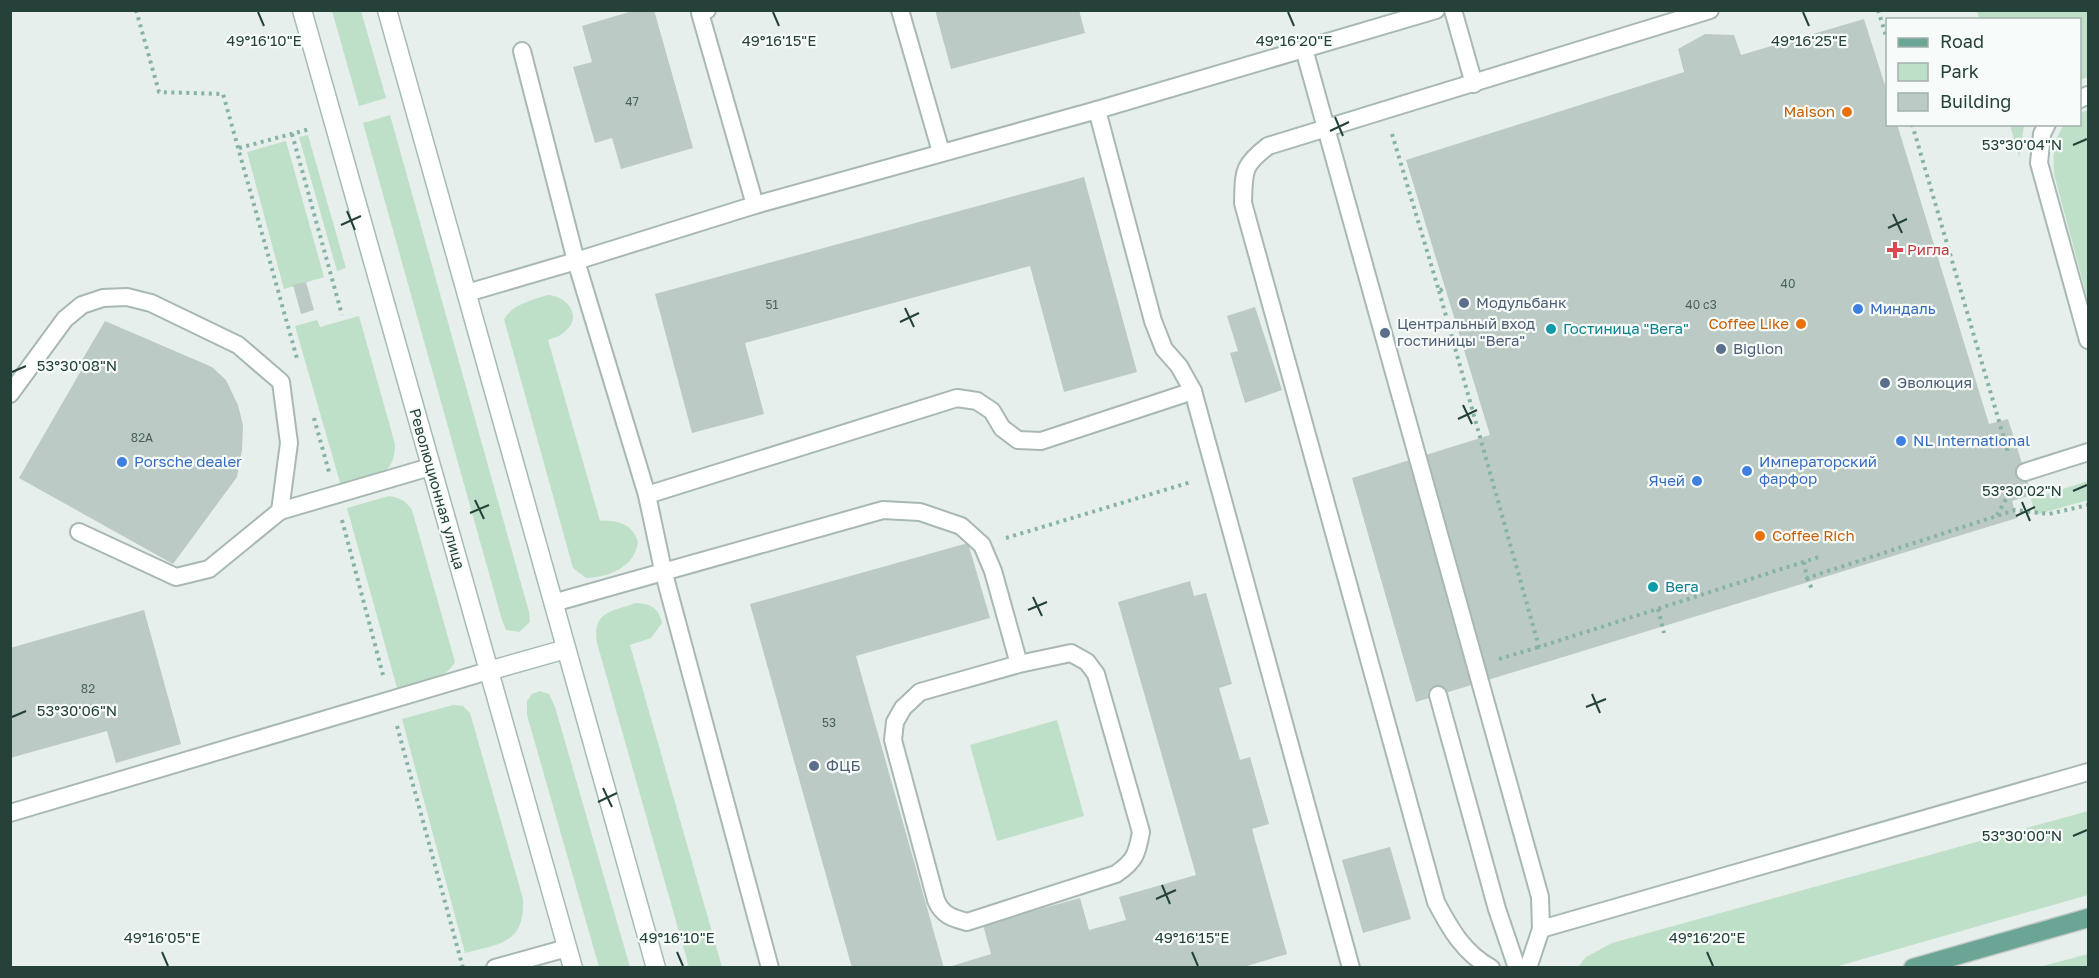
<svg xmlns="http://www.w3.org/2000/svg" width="2099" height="978" font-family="'Golos Text',sans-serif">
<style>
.green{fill:#bfe0c8}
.building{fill:#bbcac4}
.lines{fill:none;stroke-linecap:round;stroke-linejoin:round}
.service-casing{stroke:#a8b8b2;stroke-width:20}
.secondary-casing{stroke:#a4bbb3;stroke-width:21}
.primary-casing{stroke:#c2cac8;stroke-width:21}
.path{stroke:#86b3a5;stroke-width:4;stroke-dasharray:3 4.5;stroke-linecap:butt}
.service{stroke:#fff;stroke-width:16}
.secondary{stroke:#fff;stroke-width:18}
.primary{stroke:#6aa596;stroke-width:18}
.ticks{fill:none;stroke:#24423a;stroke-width:2}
.food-dot{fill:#e8710a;stroke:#f7fbf9;stroke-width:2}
.health-dot{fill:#e0444e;stroke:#f7fbf9;stroke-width:2}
.service-dot{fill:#5c6f8a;stroke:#f7fbf9;stroke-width:2}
.shop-dot{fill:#3f7fe0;stroke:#f7fbf9;stroke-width:2}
.culture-dot{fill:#0f9aa8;stroke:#f7fbf9;stroke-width:2}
.labels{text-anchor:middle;stroke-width:4.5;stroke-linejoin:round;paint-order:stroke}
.number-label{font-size:12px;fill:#4a645c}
.food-label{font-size:15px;fill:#c56008;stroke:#f7fbf9;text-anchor:end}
.health-label{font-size:15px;fill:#be3a42;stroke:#f7fbf9;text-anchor:start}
.service-label{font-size:15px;fill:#4e5e75;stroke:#f7fbf9;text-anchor:start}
.shop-label{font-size:15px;fill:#366cbe;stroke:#f7fbf9;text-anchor:start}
.culture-label{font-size:15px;fill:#0d838f;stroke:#f7fbf9;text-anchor:start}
.street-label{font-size:15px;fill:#24423a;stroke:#f7fbf9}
.ticks-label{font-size:15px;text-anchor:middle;fill:#24423a;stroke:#f7fbf9;stroke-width:4.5;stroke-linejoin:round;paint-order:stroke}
</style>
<rect width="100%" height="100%" fill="#e6efeb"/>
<g class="green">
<path d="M332 11H361L386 98 359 106Z"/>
<path d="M1977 11H2088V77L2080 80V20L1979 19Z"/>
<path d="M2088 110V301L2054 174C2053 155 2053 141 2064 125L2080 124V113Z"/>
<path d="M390 115 529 612 530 622 519 632 506 630 502 620 363 123Z"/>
<path d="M2010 125H2024L2019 157Z"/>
<path d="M308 135 346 268 337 271 299 137Z"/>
<path d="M286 141 324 277 284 289 247 152Z"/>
<path d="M548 295C570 297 584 319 562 334 558 337 552 338 548 340L600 521C617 520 633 524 638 542 634 568 609 577 586 578L573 568 504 319C513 304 532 300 548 295Z"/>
<path d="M359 316 395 444C396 479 368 478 341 486L295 326 317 320 320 327Z"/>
<path d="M2088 481V500L2035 515 2031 499Z"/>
<path d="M389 496C400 498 405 500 412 510L455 662C445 681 416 683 397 688L347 508Z"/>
<path d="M636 603C651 604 659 608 662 623L651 638 630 645 722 967H689L597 643C592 611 611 612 636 603Z"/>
<path d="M540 691 549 694 555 707 630 967H599L527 715V701L532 694Z"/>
<path d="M453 705 463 706 470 713 523 899C525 943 501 944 465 953L402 719Z"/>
<path d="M1057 720 1084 816 997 841 970 745Z"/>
<path d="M2088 811V895L1835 967H1578L1586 957 1612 943Z"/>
<path d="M2088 954V967H2039Z"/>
</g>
<g class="building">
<path d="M636 10H654L693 148 621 169 612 138 595 143 573 67 592 62 582 26Z"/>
<path d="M935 10H1079L1085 33 951 69Z"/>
<path d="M1864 19 1888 95V124H1897L1989 424 2008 419 2032 495 2012 501 2017 518 1416 702 1352 478 1490 435 1406 160 1684 72 1678 49 1705 34 1734 35 1741 55Z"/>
<path d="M1084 177 1137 372 1064 392 1030 266 745 343 764 414 692 433 655 294Z"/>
<path d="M306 282 314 310 301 314 293 285Z"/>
<path d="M1255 307 1282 390 1245 403 1230 353 1238 351 1227 316Z"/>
<path d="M105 321 212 367 226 380 238 405 243 425 242 450 237 477 173 564 19 478 82 369 78 367Z"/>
<path d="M968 543 990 618 856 656 944 968H852L750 604Z"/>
<path d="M1190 581 1194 596 1206 593 1232 684 1219 688 1240 760 1250 757 1269 824 1252 829 1287 954 1240 968H945L991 954 983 925 1080 898 1089 930 1126 920 1119 897 1196 875 1118 602Z"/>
<path d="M144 610 181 744 116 763 107 731 10 758V648Z"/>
<path d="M1390 847 1411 919 1363 933 1342 860Z"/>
</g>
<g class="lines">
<defs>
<g id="service">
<path d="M707 10 700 13 755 205"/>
<path d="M900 10 941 152"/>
<path d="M1453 10 1474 84"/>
<path d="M1304 49 1540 897 1541 929 1528 968"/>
<path d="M522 51 576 261 647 495 663 570 770 968"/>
<path d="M2080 99 2088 95"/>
<path d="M1097 110 1153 321 1164 349 1179 366 1193 391 1351 968"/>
<path d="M2047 124 2042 134 2039 163 2088 340"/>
<path d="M467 293 576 261 755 205 1097 110 1436 10"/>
<path d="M10 394 65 319 82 305 103 298 127 297 151 303 238 345 281 382 289 443 280 511 430 467"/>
<path d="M2025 472 2088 452"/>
<path d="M647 495 957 398 977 401 992 411 1002 428 1018 440 1041 441 1193 391"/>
<path d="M79 532 176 577 209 569 280 511"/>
<path d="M553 603 883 510 920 512 961 526 982 545 993 571 1019 664 920 692 903 708 895 722 893 740 936 900C942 915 952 918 967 922L1116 874C1135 861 1137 854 1141 832L1096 674 1087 662 1071 653 1019 664"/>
<path d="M1438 695 1497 909 1517 968"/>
<path d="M10 813 488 671"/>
<path d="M1541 929 2088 772"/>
<path d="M495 968 567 948"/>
<path d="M1491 968C1464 953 1450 929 1436 902L1243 203C1244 171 1242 166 1268 146L1710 10"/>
</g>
<g id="secondary">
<path d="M302 10 573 968"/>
<path d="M387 10 656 968"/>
<path d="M488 671 566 649"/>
</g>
<path id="primary" d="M1913 968 2088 918"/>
</defs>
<use href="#service" class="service-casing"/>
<use href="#secondary" class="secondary-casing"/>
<use href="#primary" class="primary-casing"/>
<g class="path">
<path d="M136 10 159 92 223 94 298 362"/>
<path d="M1878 10 1888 42"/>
<path d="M1912 124 2008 452"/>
<path d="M292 134 342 315"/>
<path d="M1392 134 1439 291 1445 288"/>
<path d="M239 148 310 129"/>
<path d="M1439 291 1539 647 1822 556"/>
<path d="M314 418 329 472"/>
<path d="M1997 515 2010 492"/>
<path d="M342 520 383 675"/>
<path d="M1006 538 1191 482"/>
<path d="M1804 562 1807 578 2015 510 2049 514 2088 505"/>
<path d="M1807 578 1812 589"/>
<path d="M1658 609 1664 633"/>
<path d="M1499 659 1539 647"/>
<path d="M397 726 463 968"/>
</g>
<use href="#service" class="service"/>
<use href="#secondary" class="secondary"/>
<use href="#primary" class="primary"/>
</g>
<path class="ticks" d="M258 12 264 26M773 12 779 26M1288 12 1294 26M1803 12 1809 26M1335 117 1343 136M1330 131 1349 122M2073 145 2087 139M347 211 355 230M1893 214 1902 233M341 225 361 216M1888 228 1907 219M905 308 914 327M900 322 919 313M12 372 26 366M1463 405 1472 424M1458 419 1477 410M2073 491 2087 485M475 500 484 519M2022 502 2030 521M470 513 489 505M2016 516 2035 507M1033 597 1042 616M1028 610 1047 602M1592 694 1600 713M1586 707 1606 699M12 717 26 711M603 788 612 807M598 802 617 793M2073 836 2087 830M1162 885 1170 904M1156 899 1176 890M162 952 168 966M677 952 683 966M1192 952 1198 966M1707 952 1713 966"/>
<g class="food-dot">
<circle cx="1847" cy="112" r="6"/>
<circle cx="1801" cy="324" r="6"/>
<circle cx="1760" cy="536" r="6"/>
</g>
<path class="health-dot" d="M1892 241h6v6h6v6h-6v6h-6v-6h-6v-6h6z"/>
<g class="service-dot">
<circle cx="1464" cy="303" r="6"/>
<circle cx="1385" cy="333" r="6"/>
<circle cx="1721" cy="349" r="6"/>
<circle cx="1885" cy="383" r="6"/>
<circle cx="814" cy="766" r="6"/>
</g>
<g class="shop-dot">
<circle cx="1858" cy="309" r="6"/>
<circle cx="1901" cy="441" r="6"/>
<circle cx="122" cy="462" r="6"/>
<circle cx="1747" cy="471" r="6"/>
<circle cx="1697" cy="481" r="6"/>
</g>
<g class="culture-dot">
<circle cx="1551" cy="329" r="6"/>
<circle cx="1653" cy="587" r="6"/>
</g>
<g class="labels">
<g class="number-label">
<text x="632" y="106">47</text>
<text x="1788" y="288">40</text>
<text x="772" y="309">51</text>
<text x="1701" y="309">40 с3</text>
<text x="142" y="442">82А</text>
<text x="88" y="693">82</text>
<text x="829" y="727">53</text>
</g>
<g class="food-label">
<text x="1835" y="117">Maison</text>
<text x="1789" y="329">Coffee Like</text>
<text x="1772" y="541" text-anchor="start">Coffee Rich</text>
</g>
<g class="health-label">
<text x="1907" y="255">Ригла</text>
</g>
<g class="service-label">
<text x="1476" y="308">Модульбанк</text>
<text x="1397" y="329">Центральный вход<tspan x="1397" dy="17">гостиницы "Вега"</tspan></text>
<text x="1733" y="354">Biglion</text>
<text x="1897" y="388">Эволюция</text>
<text x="826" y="771">ФЦБ</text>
</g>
<g class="shop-label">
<text x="1870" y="314">Миндаль</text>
<text x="1913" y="446">NL International</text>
<text x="134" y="467">Porsche dealer</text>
<text x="1759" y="467">Императорский<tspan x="1759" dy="17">фарфор</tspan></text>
<text x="1685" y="486" text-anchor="end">Ячей</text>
</g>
<g class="culture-label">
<text x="1563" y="334">Гостиница "Вега"</text>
<text x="1665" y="592">Вега</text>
</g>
<g class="street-label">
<text transform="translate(437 489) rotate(74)" y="5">Революционная улица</text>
</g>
</g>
<g class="ticks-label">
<text x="264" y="46">49°16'10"E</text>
<text x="779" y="46">49°16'15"E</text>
<text x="1294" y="46">49°16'20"E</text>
<text x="1809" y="46">49°16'25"E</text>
<text x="2022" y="150">53°30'04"N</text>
<text x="77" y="371">53°30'08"N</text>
<text x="2022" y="496">53°30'02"N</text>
<text x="77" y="716">53°30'06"N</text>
<text x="2022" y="841">53°30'00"N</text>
<text x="162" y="943">49°16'05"E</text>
<text x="677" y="943">49°16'10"E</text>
<text x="1192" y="943">49°16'15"E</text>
<text x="1707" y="943">49°16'20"E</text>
</g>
<rect width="2099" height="978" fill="none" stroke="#24423a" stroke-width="24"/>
<rect x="1886" y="18" width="195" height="108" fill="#f7fbf9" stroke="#a3b1ad" stroke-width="1.5"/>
<rect x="1898" y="38" width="30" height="9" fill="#6aa596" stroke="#a3b1ad" stroke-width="1.5"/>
<text x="1940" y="48" font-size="18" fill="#24423a">Road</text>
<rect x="1898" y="63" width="30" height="18" fill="#bfe0c8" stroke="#a3b1ad" stroke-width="1.5"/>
<text x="1940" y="78" font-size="18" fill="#24423a">Park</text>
<rect x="1898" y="93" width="30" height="18" fill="#bbcac4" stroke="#a3b1ad" stroke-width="1.5"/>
<text x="1940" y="108" font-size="18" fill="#24423a">Building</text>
</svg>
